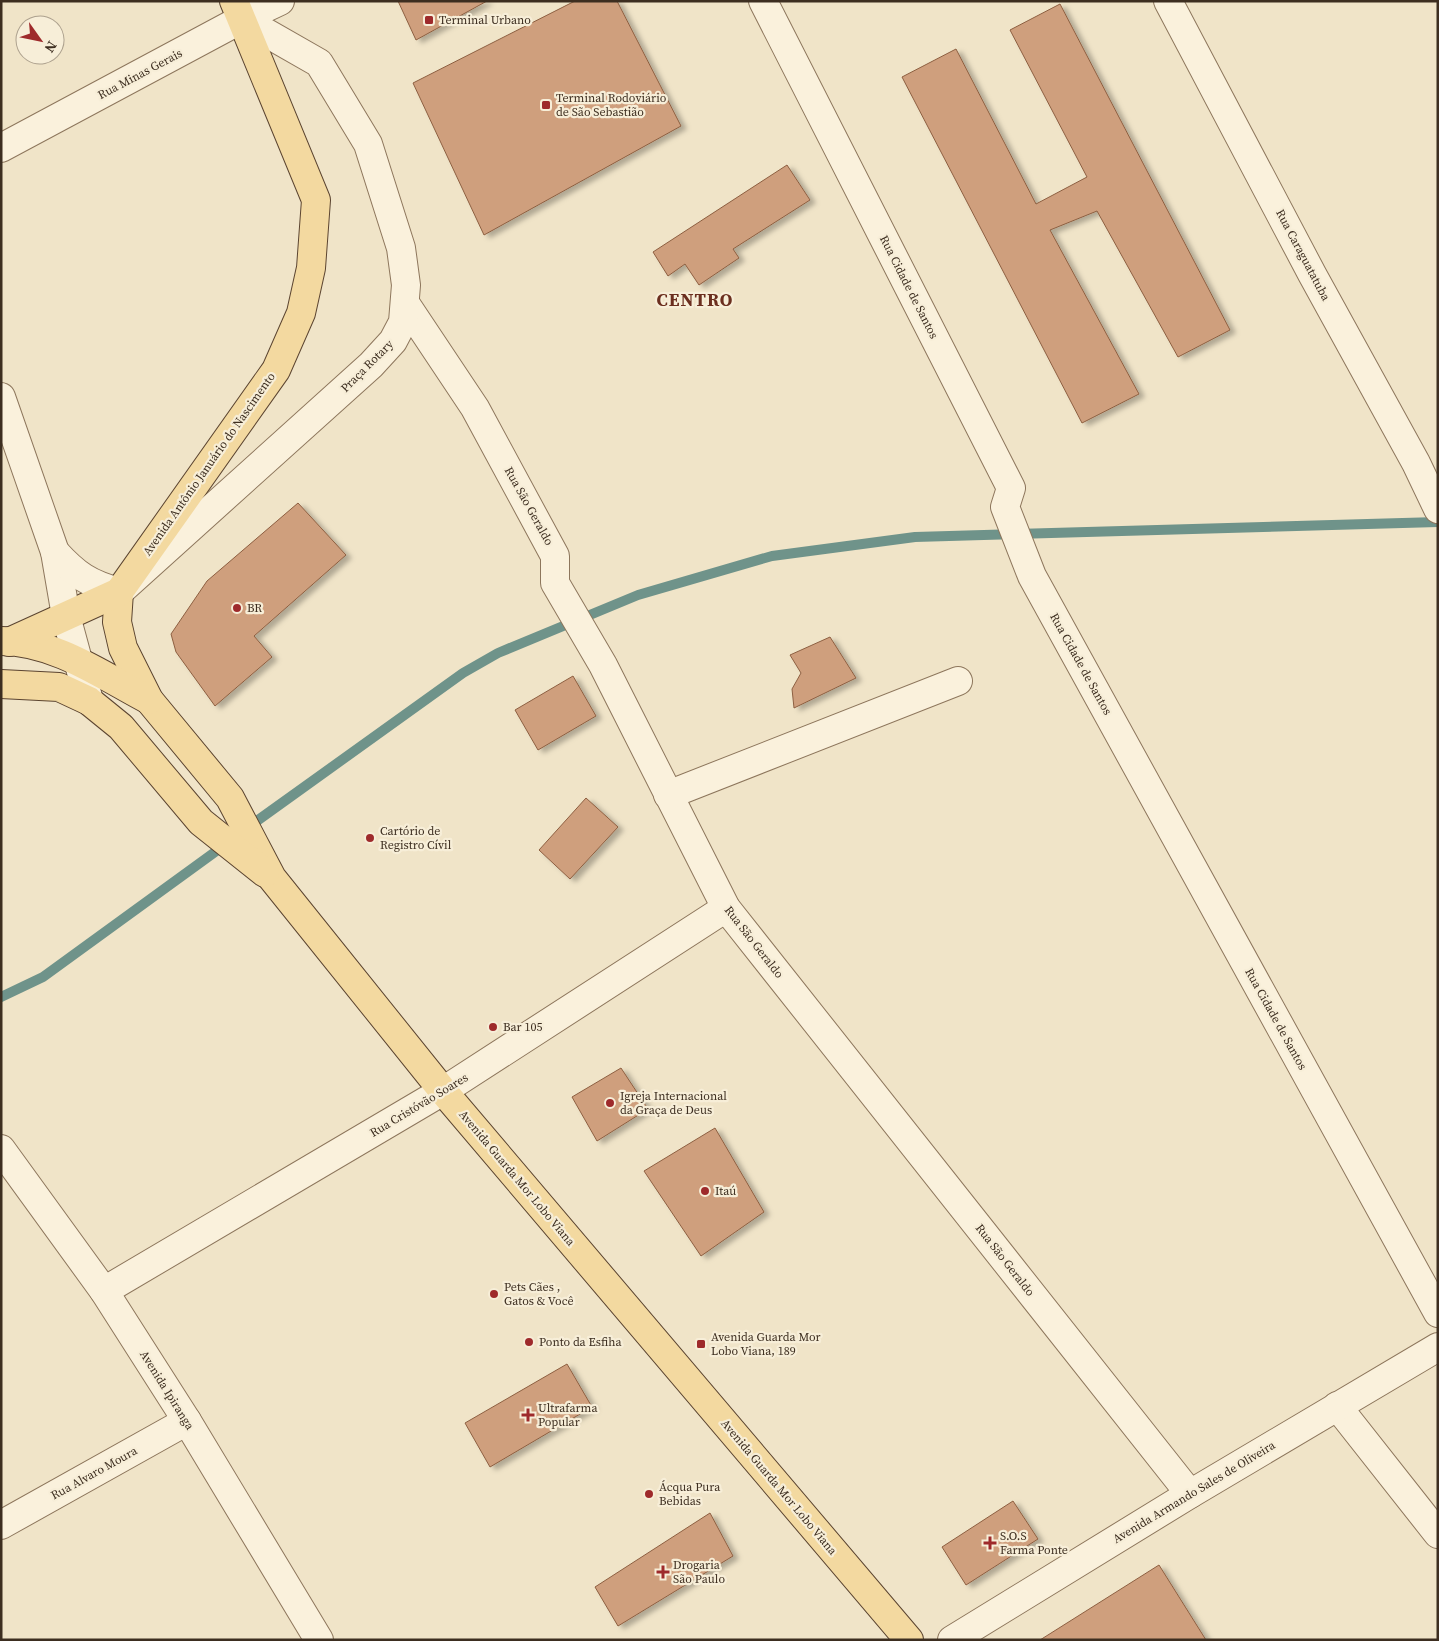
<svg xmlns="http://www.w3.org/2000/svg" width="1439" height="1641" font-family="'Source Serif 4',serif">
<style>
.lines{fill:none;stroke-linecap:round;stroke-linejoin:round}
.stream{stroke:#6f938a;stroke-width:10}
.building{fill:#cf9f7d;stroke:#8d5f41;filter:url(#shadow)}
.minor-casing{stroke:#8d765c;stroke-width:30}
.primary-casing{stroke:#5b4430;stroke-width:30}
.minor{stroke:#faf1dc;stroke-width:28}
.primary{stroke:#f3d9a0;stroke-width:28}
.poi-dot{fill:#9e2a2b;stroke:#f7eed8;stroke-width:2}
.labels{text-anchor:middle;stroke-width:4.5;stroke-linejoin:round;paint-order:stroke}
.poi-label{font-size:12px;fill:#3d2e20;stroke:#f7eed8;text-anchor:start}
.street-label{font-size:12px;fill:#3d2e20;stroke:#f7eed8}
.district-label{font-size:18px;font-weight:bold;letter-spacing:1px;fill:#6b2e1e;stroke:#f7eed8}
</style>
<defs>
<filter id="shadow"><feDropShadow dx="5.5" dy="3" stdDeviation="2.5" flood-color="#0004"/></filter>
</defs>
<rect width="100%" height="100%" fill="#f0e4c8"/>
<g class="lines">
<g class="stream">
<path d="M247 828 463 673 498 653 638 595 772 556 915 537 1438 522"/>
<path d="M1 997 43 977 226 844"/>
</g>
</g>
<g class="building">
<path d="M398 1H487L416 40Z"/>
<path d="M575 1H617L681 126 484 235 413 83Z"/>
<path d="M1060 4 1230 330 1178 357 1097 211 1050 230 1139 394 1082 423 902 77 956 49 1036 204 1087 177 1010 30Z"/>
<path d="M787 165 810 200 733 249 739 258 699 285 685 264 668 276 653 252Z"/>
<path d="M298 503 346 555 254 636 272 657 215 706 176 652 171 634 207 581Z"/>
<path d="M830 637 856 678 794 708 792 689 801 673 790 655Z"/>
<path d="M573 676 596 716 538 750 515 710Z"/>
<path d="M586 798 618 827 570 879 539 850Z"/>
<path d="M621 1068 648 1109 597 1141 572 1097Z"/>
<path d="M715 1128 764 1212 701 1256 644 1171Z"/>
<path d="M567 1364 592 1407 490 1467 465 1423Z"/>
<path d="M1013 1501 1038 1539 966 1585 942 1547Z"/>
<path d="M710 1513 733 1556 618 1626 595 1587Z"/>
<path d="M1159 1565 1206 1640H1040Z"/>
</g>
<g class="lines">
<defs>
<g id="minor">
<path d="M763 1 1011 488 1005 507 1032 576 1438 1313"/>
<path d="M1168 1 1312 274 1416 463 1438 509"/>
<path d="M1 148 242 19 280 1"/>
<path d="M405 303 475 408 555 556V583L603 665 726 908 1190 1494"/>
<path d="M1 397 55 552 66 616 89 701"/>
<path d="M55 552C76 575 89 584 119 592L371 365 393 341 403 322 406 285 401 248 368 144 319 63 242 19"/>
<path d="M668 795 958 681"/>
<path d="M1 1149 104 1291 187 1421 319 1640"/>
<path d="M104 1291 443 1091 726 908"/>
<path d="M1337 1406 1438 1534"/>
<path d="M1 1525 187 1421"/>
<path d="M952 1640 1190 1494 1438 1347"/>
</g>
<g id="primary">
<path d="M119 592 117 622 123 648 149 700 230 798 272 878 443 1091 909 1640"/>
<path d="M119 592 276 370 301 313 311 268 316 200 234 1"/>
<path d="M1 641C55 641 103 676 149 700"/>
<path d="M9 642 119 592"/>
<path d="M1 684 59 687 89 701 121 727 201 822 265 873"/>
</g>
</defs>
<use href="#minor" class="minor-casing"/>
<use href="#primary" class="primary-casing"/>
<use href="#minor" class="minor"/>
<use href="#primary" class="primary"/>
</g>
<g class="poi-dot">
<rect x="424" y="15" width="10" height="10" rx="2.5"/>
<rect x="541" y="100" width="10" height="10" rx="2.5"/>
<circle cx="237" cy="608" r="5"/>
<circle cx="370" cy="838" r="5"/>
<circle cx="493" cy="1027" r="5"/>
<circle cx="610" cy="1103" r="5"/>
<circle cx="705" cy="1191" r="5"/>
<circle cx="494" cy="1294" r="5"/>
<circle cx="529" cy="1342" r="5"/>
<rect x="696" y="1339" width="10" height="10" rx="2.5"/>
<path d="M525.5 1407.5h5v5h5v5h-5v5h-5v-5h-5v-5h5z"/>
<circle cx="649" cy="1494" r="5"/>
<path d="M987.5 1535.5h5v5h5v5h-5v5h-5v-5h-5v-5h5z"/>
<path d="M660.5 1564.5h5v5h5v5h-5v5h-5v-5h-5v-5h5z"/>
</g>
<g class="labels">
<g class="poi-label">
<text x="439" y="24">Terminal Urbano</text>
<text x="556" y="102">Terminal Rodoviário<tspan x="556" dy="14">de São Sebastião</tspan></text>
<text x="247" y="612">BR</text>
<text x="380" y="835">Cartório de<tspan x="380" dy="14">Registro Cívil</tspan></text>
<text x="503" y="1031">Bar 105</text>
<text x="620" y="1100">Igreja Internacional<tspan x="620" dy="14">da Graça de Deus</tspan></text>
<text x="715" y="1195">Itaú</text>
<text x="504" y="1291">Pets Cães ,<tspan x="504" dy="14">Gatos &amp; Você</tspan></text>
<text x="711" y="1341">Avenida Guarda Mor<tspan x="711" dy="14">Lobo Viana, 189</tspan></text>
<text x="539" y="1346">Ponto da Esfiha</text>
<text x="538" y="1412">Ultrafarma<tspan x="538" dy="14">Popular</tspan></text>
<text x="659" y="1491">Ácqua Pura<tspan x="659" dy="14">Bebidas</tspan></text>
<text x="1000" y="1540">S.O.S<tspan x="1000" dy="14">Farma Ponte</tspan></text>
<text x="673" y="1569">Drogaria<tspan x="673" dy="14">São Paulo</tspan></text>
</g>
<g class="street-label">
<text transform="translate(140 74) rotate(-28)" y="4">Rua Minas Gerais</text>
<text transform="translate(1303 255) rotate(62)" y="4">Rua Caraguatatuba</text>
<text transform="translate(909 287) rotate(63)" y="4">Rua Cidade de Santos</text>
<text transform="translate(367 366) rotate(-45)" y="4">Praça Rotary</text>
<text transform="translate(209 464) rotate(-55)" y="4">Avenida Antônio Januário do Nascimento</text>
<text transform="translate(529 506) rotate(61)" y="4">Rua São Geraldo</text>
<text transform="translate(1081 664) rotate(61)" y="4">Rua Cidade de Santos</text>
<text transform="translate(754 942) rotate(52)" y="4">Rua São Geraldo</text>
<text transform="translate(1276 1019) rotate(61)" y="4">Rua Cidade de Santos</text>
<text transform="translate(419 1105) rotate(-31)" y="4">Rua Cristóvão Soares</text>
<text transform="translate(517 1178) rotate(50)" y="4">Avenida Guarda Mor Lobo Viana</text>
<text transform="translate(1005 1260) rotate(52)" y="4">Rua São Geraldo</text>
<text transform="translate(167 1390) rotate(58)" y="4">Avenida Ipiranga</text>
<text transform="translate(94 1473) rotate(-29)" y="4">Rua Alvaro Moura</text>
<text transform="translate(779 1487) rotate(50)" y="4">Avenida Guarda Mor Lobo Viana</text>
<text transform="translate(1194 1492) rotate(-31)" y="4">Avenida Armando Sales de Oliveira</text>
</g>
<g class="district-label">
<text x="695" y="306">CENTRO</text>
</g>
</g>
<rect width="1439" height="1641" fill="none" stroke="#3d2e20" stroke-width="5"/>
<g transform="translate(40 40) rotate(123)"><circle r="24" fill="#f7eed8" stroke="#ada18e"/>
<path d="M0-4L9 19L0 12L-9 19Z" fill="#9e2a2b"/>
<text y="-8" font-size="14" font-weight="bold" text-anchor="middle" fill="#3d2e20">N</text>
</g>
</svg>
